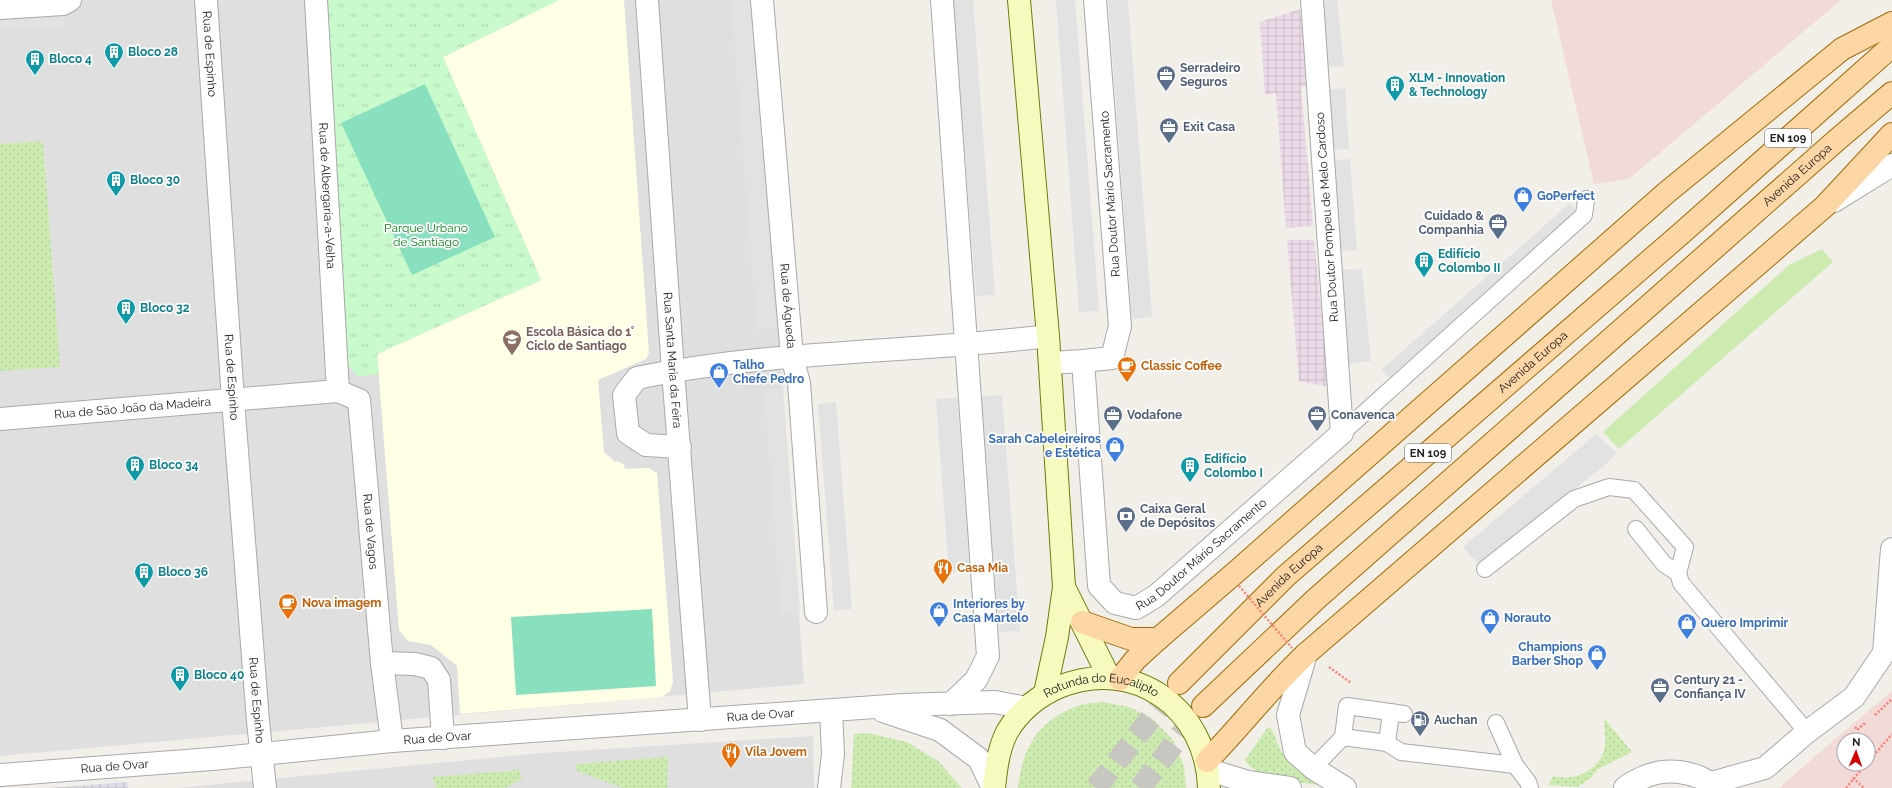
<svg xmlns="http://www.w3.org/2000/svg" width="1892" height="788" font-family="Raleway,sans-serif">
<style>
.residential{fill:#e0dfdf}
.commercial{fill:#f2dad9;fill-rule:evenodd}
.industrial{fill:url(#industrial-grid)}
.education{fill:#ffffe5}
.grass{fill:url(#grass-dots)}
.park{fill:url(#park-tufts)}
.garden{fill:#cdebb0}
.pitch{fill:#88e0be}
.parking{fill:#e2e2e2}
.plaza{fill:url(#plaza-grid)}
.lines{fill:none;stroke-linecap:round;stroke-linejoin:round}
.primary-tunnel{stroke:#c8c6c1;stroke-width:22;stroke-dasharray:22 11;stroke-linecap:butt}
.lane-casing{stroke:#a9a9a9;stroke-width:18}
.street-casing{stroke:#a9a9a9;stroke-width:24}
.secondary-casing{stroke:#707d05;stroke-width:24}
.primary-casing{stroke:#a06b00;stroke-width:24}
.path{stroke:#fa8072;stroke-width:2.5;stroke-dasharray:2 2;stroke-linecap:butt}
.lane{stroke:#fff;stroke-width:16}
.street{stroke:#fff;stroke-width:22}
.secondary{stroke:#f7fabf;stroke-width:22}
.primary{stroke:#fcd6a4;stroke-width:22}
.path-bridge{stroke:#fa8072;stroke-width:2.5;stroke-dasharray:2 2;stroke-linecap:butt}
.labels{text-anchor:middle;stroke-width:3.5;stroke-linejoin:round;paint-order:stroke}
.shield{fill:#fff;stroke:#646464;stroke-width:1}
.shield-label{font-size:11px;font-weight:bold;fill:#222}
.culture-label{font-size:12px;font-weight:bold;fill:#0d838f;stroke:#fff;text-anchor:start}
.street-label{font-size:12px;fill:#222;stroke:#fff}
.service-label{font-size:12px;font-weight:bold;fill:#4e5e75;stroke:#fff;text-anchor:start}
.shop-label{font-size:12px;font-weight:bold;fill:#366cbe;stroke:#fff;text-anchor:start}
.park-label{font-size:12px;fill:#0c8416;stroke:#fff}
.education-label{font-size:12px;font-weight:bold;fill:#785e54;stroke:#fff;text-anchor:start}
.food-label{font-size:12px;font-weight:bold;fill:#c56008;stroke:#fff;text-anchor:start}
</style>
<defs>
<pattern id="industrial-grid" width="8" height="8" patternUnits="userSpaceOnUse"><rect width="8" height="8" fill="#ebdbe8"/><path d="M0 4h8M4 0v8" fill="none" stroke="#c9bcc7"/></pattern>
<pattern id="grass-dots" width="8" height="8" patternUnits="userSpaceOnUse"><rect width="8" height="8" fill="#cdebb0"/><path d="M2 2h.1M6 6h.1" fill="none" stroke="#b0c997" stroke-width="1.8" stroke-linecap="round"/></pattern>
<pattern id="park-tufts" width="24" height="20" patternUnits="userSpaceOnUse"><rect width="24" height="20" fill="#c8facc"/><path d="M3 7l-1-3M5 7V3M7 7l1-3M15 17l-1-3M17 17v-4M19 17l1-3" fill="none" stroke="#acd6af"/></pattern>
<pattern id="plaza-grid" width="8" height="8" patternUnits="userSpaceOnUse"><rect width="8" height="8" fill="#dddde8"/><path d="M0 4h8M4 0v8" fill="none" stroke="#bdbdc7"/></pattern>
</defs>
<rect width="100%" height="100%" fill="#f2efe9"/>
<g class="residential">
<path d="M0 0H754L804 684 0 756Z"/>
<path d="M813 736 814 788H176L542 753Z"/>
</g>
<g class="commercial">
<path d="M1551 0H1841L1629 179 1594 184Z"/>
<path d="M1892 691V788H1779L1842 733ZM1844 740H1868V764H1844Z"/>
</g>
<g class="industrial">
<path d="M1300 9 1308 86 1301 87 1313 226 1286 228 1276 93 1265 95 1260 22Z"/>
<path d="M1287 240H1314L1329 387 1299 381Z"/>
</g>
<path class="education" d="M559 0H624L649 353 646 359 598 380 604 452 615 462 618 461 624 465 625 469 649 468 657 473 673 682 670 691 662 697 460 714 457 666 431 645 408 641 399 630 377 354 541 280 443 57Z"/>
<g class="grass">
<path d="M43 141 60 367 0 371V144Z"/>
<path d="M1103 702 1129 707 1153 719 1173 740 1184 766 1186 788H1018C1022 749 1037 722 1075 707 1083 703 1094 703 1103 702Z"/>
<path d="M1604 718 1632 752 1598 769 1591 778 1577 787 1549 785 1553 776C1575 782 1603 769 1605 744 1606 736 1604 727 1604 718Z"/>
<path d="M1270 727C1274 732 1275 738 1278 744 1285 764 1308 781 1328 786 1309 784 1253 779 1245 760L1267 728Z"/>
<path d="M868 733 907 742 938 761 962 788H851L854 734Z"/>
<path d="M668 757 667 788H623L577 771 576 764Z"/>
<path d="M519 770 522 779 505 788H436L433 777Z"/>
</g>
<path class="park" d="M321 0H559L443 57 541 280 377 354 379 374 358 377 348 365Z"/>
<path class="garden" d="M1822 249 1833 262 1619 449 1603 432 1789 265Z"/>
<g class="pitch">
<path d="M425 84 495 237 412 275 341 123Z"/>
<path d="M652 609 656 686 516 695 511 617Z"/>
</g>
<g class="parking">
<path d="M731 0H751L776 329 757 330Z"/>
<path d="M953 0H973L995 295 976 296Z"/>
<path d="M1056 0H1075L1099 311 1079 312Z"/>
<path d="M1108 0H1128L1152 317 1132 319Z"/>
<path d="M1337 0 1344 66 1326 67 1320 1Z"/>
<path d="M63 11 65 26 0 30V15Z"/>
<path d="M1345 88 1349 149 1332 150 1327 90Z"/>
<path d="M1350 159 1357 250 1339 251 1333 161Z"/>
<path d="M1570 203 1576 212 1389 378 1381 370Z"/>
<path d="M1362 269 1371 361 1349 364 1341 270Z"/>
<path d="M783 388 800 613 781 614 764 390Z"/>
<path d="M1002 395 1020 631 999 632 981 396Z"/>
<path d="M957 398 970 571 949 573 936 399Z"/>
<path d="M836 402 852 609 834 610 818 404Z"/>
<path d="M1596 434 1617 453 1606 464 1480 566 1463 547Z"/>
</g>
<path class="plaza" d="M127 782 128 788H48Z"/>
<g class="lines">
<g class="primary-tunnel">
<path d="M1096 788 1177 685"/>
<path d="M1140 788 1203 706"/>
</g>
<defs>
<g id="lane">
<path d="M1342 433 1584 215 1586 199"/>
<path d="M1636 529 1664 564 1678 573"/>
<path d="M1485 569 1574 499 1609 487 1634 490 1685 547 1678 573 1681 583 1807 732"/>
<path d="M1496 723 1515 765 1528 782 1530 788"/>
<path d="M1343 737 1347 706 1404 714"/>
<path d="M1387 743 1391 712"/>
<path d="M1313 768 1343 737 1387 743 1401 752 1515 765"/>
</g>
<g id="street">
<path id="s1" d="M206 0 233 400 258 721 265 788"/>
<path id="s2" d="M316 0 338 391"/>
<path id="s3" d="M647 0 673 371 700 720"/>
<path id="s4" d="M762 0 792 357 799 383 816 612"/>
<path d="M942 0 988 656 976 680 951 704"/>
<path d="M0 8 63 4 70 0"/>
<path d="M1834 201 1892 165"/>
<path id="s5" d="M1083 361 1099 586 1115 603 1136 608 1156 596 1342 433 1312 0"/>
<path d="M1050 363 1083 361 1112 358 1120 326 1095 0"/>
<path id="s6" d="M0 419 338 391 359 400 382 663 392 741"/>
<path d="M680 447 646 445 628 433 624 395 637 378C772 350 912 353 1048 336"/>
<path d="M1306 654 1288 715 1295 752 1313 768 1345 788"/>
<path d="M382 663 415 664 431 668 439 680 443 738"/>
<path d="M883 711 940 730 979 759 993 788"/>
<path d="M1209 770 1248 782 1290 788"/>
<path id="s7" d="M0 775 212 759 392 741 903 705 995 702 1026 708"/>
<path d="M1711 783 1765 768 1807 732 1854 697 1884 653 1892 549"/>
<path d="M829 788 833 754 831 711"/>
<path d="M1625 788C1629 784 1634 782 1638 780 1664 766 1695 770 1717 788"/>
</g>
<g id="secondary">
<path d="M1019 0 1048 336 1064 587 1057 637 1045 693"/>
<path d="M1064 587 1109 677"/>
<path id="s8" d="M994 788C996 769 998 750 1007 732 1019 712 1038 696 1059 687 1134 656 1207 708 1209 788"/>
</g>
<g id="primary">
<path d="M1082 622 1131 639H1158"/>
<path d="M1120 679 1135 660 1158 639 1236 572 1666 193 1842 49 1892 23"/>
<path id="s9" d="M1179 683 1286 576 1684 231 1892 46"/>
<path id="s10" d="M1203 706 1316 599 1838 139 1892 93"/>
<path d="M1207 761C1241 726 1270 688 1306 654L1825 206 1892 134"/>
</g>
</defs>
<use href="#lane" class="lane-casing"/>
<use href="#street" class="street-casing"/>
<use href="#secondary" class="secondary-casing"/>
<use href="#primary" class="primary-casing"/>
<g class="path">
<path d="M1329 667 1351 683"/>
<path d="M1875 715 1892 699"/>
<path d="M1855 727 1857 730 1865 723"/>
<path d="M1868 762 1892 734"/>
<path d="M1853 778 1864 788"/>
<path d="M1846 788 1866 764"/>
</g>
<use href="#lane" class="lane"/>
<use href="#street" class="street"/>
<use href="#secondary" class="secondary"/>
<use href="#primary" class="primary"/>
<path class="path-bridge" d="M1239 586 1292 648"/>
</g>
<defs>
<symbol id="building-pin" viewBox="-11 -11 22 30"><path d="M0 17L-7.5 6A9.5 9.5 0 1 1 7.5 6Z" fill="#0f9aa8" stroke="#fff"/><path d="M-4-6H4V6H1V3H-1V6H-4ZM-2.5-4.3h1.7v1.8h-1.7ZM.8-4.3h1.7v1.8H.8ZM-2.5-1h1.7V.8h-1.7ZM.8-1h1.7V.8H.8Z" fill="#fff"/></symbol>
<symbol id="office-pin" viewBox="-11 -11 22 30"><path d="M0 17L-7.5 6A9.5 9.5 0 1 1 7.5 6Z" fill="#5c6f8a" stroke="#fff"/><path d="M-6-3h4V-5.5h4V-3h4V5H-6ZM-1-4.5V-3h2v-1.5ZM-6 0V1H6V0Z" fill="#fff"/></symbol>
<symbol id="shop-pin" viewBox="-11 -11 22 30"><path d="M0 17L-7.5 6A9.5 9.5 0 1 1 7.5 6Z" fill="#3f7fe0" stroke="#fff"/><path d="M-5-2.5h2.3a2.7 3.5 0 0 1 5.4 0H5L5.5 6h-11ZM-1.5-2.5h3a1.5 2.3 0 0 0-3 0Z" fill="#fff"/></symbol>
<symbol id="school-pin" viewBox="-11 -11 22 30"><path d="M0 17L-7.5 6A9.5 9.5 0 1 1 7.5 6Z" fill="#8d6e63" stroke="#fff"/><path d="M0-5L7-2L0 1L-7-2ZM-4 1L0 2.5L4 1V4Q0 6-4 4Z" fill="#fff"/></symbol>
<symbol id="cafe-pin" viewBox="-11 -11 22 30"><path d="M0 17L-7.5 6A9.5 9.5 0 1 1 7.5 6Z" fill="#e8710a" stroke="#fff"/><path d="M-5.5-4.5H6V0H3Q3 3.5 0 3.5H-2.5Q-5.5 3.5-5.5 0ZM3-3.2v2h1.7v-2ZM-6 4.5H4V6H-6Z" fill="#fff"/></symbol>
<symbol id="bank-pin" viewBox="-11 -11 22 30"><path d="M0 17L-7.5 6A9.5 9.5 0 1 1 7.5 6Z" fill="#5c6f8a" stroke="#fff"/><path d="M-6-4H6V4H-6ZM0-2.3a2.3 2.3 0 1 0 0 4.6a2.3 2.3 0 1 0 0-4.6Z" fill="#fff"/></symbol>
<symbol id="restaurant-pin" viewBox="-11 -11 22 30"><path d="M0 17L-7.5 6A9.5 9.5 0 1 1 7.5 6Z" fill="#e8710a" stroke="#fff"/><path d="M-5-6h1v4h1v-4h1v4h1v-4h1v5L-1.5 .5V6h-2V.5L-5-1ZM5-6V6H3V1.5H1.5Q1.5-4 5-6Z" fill="#fff"/></symbol>
<symbol id="fuel-pin" viewBox="-11 -11 22 30"><path d="M0 17L-7.5 6A9.5 9.5 0 1 1 7.5 6Z" fill="#5c6f8a" stroke="#fff"/><path d="M-5.5-6h7V0h2V4h1.3V-2.5L3-4.5l.8-.8L6-3V5H2.5V1h-1V6h-7ZM-4.2-4.7v3.2H.2V-4.7Z" fill="#fff"/></symbol>
</defs>
<g fill-rule="evenodd">
<use href="#building-pin" x="103" y="41" width="22" height="30"/>
<use href="#building-pin" x="24" y="48" width="22" height="30"/>
<use href="#office-pin" x="1155" y="64" width="22" height="30"/>
<use href="#building-pin" x="1384" y="74" width="22" height="30"/>
<use href="#office-pin" x="1158" y="116" width="22" height="30"/>
<use href="#building-pin" x="105" y="169" width="22" height="30"/>
<use href="#shop-pin" x="1512" y="185" width="22" height="30"/>
<use href="#office-pin" x="1487" y="212" width="22" height="30"/>
<use href="#building-pin" x="1413" y="250" width="22" height="30"/>
<use href="#building-pin" x="115" y="297" width="22" height="30"/>
<use href="#school-pin" x="501" y="328" width="22" height="30"/>
<use href="#cafe-pin" x="1116" y="355" width="22" height="30"/>
<use href="#shop-pin" x="708" y="361" width="22" height="30"/>
<use href="#office-pin" x="1102" y="404" width="22" height="30"/>
<use href="#office-pin" x="1306" y="404" width="22" height="30"/>
<use href="#shop-pin" x="1104" y="435" width="22" height="30"/>
<use href="#building-pin" x="124" y="454" width="22" height="30"/>
<use href="#building-pin" x="1179" y="455" width="22" height="30"/>
<use href="#bank-pin" x="1115" y="505" width="22" height="30"/>
<use href="#restaurant-pin" x="932" y="557" width="22" height="30"/>
<use href="#building-pin" x="133" y="561" width="22" height="30"/>
<use href="#cafe-pin" x="277" y="592" width="22" height="30"/>
<use href="#shop-pin" x="928" y="600" width="22" height="30"/>
<use href="#shop-pin" x="1479" y="607" width="22" height="30"/>
<use href="#shop-pin" x="1676" y="612" width="22" height="30"/>
<use href="#shop-pin" x="1586" y="643" width="22" height="30"/>
<use href="#building-pin" x="169" y="664" width="22" height="30"/>
<use href="#office-pin" x="1649" y="676" width="22" height="30"/>
<use href="#fuel-pin" x="1409" y="709" width="22" height="30"/>
<use href="#restaurant-pin" x="720" y="741" width="22" height="30"/>
</g>
<g class="labels">
<g class="shield">
<rect x="1765" y="129" width="46" height="18" rx="3"/>
<rect x="1405" y="444" width="46" height="18" rx="3"/>
</g>
<g class="shield-label">
<text x="1788" y="142">EN 109</text>
<text x="1428" y="457">EN 109</text>
</g>
<g class="culture-label">
<text x="128" y="56">Bloco 28</text>
<text x="49" y="63">Bloco 4</text>
<text x="1409" y="82">XLM - Innovation<tspan x="1409" dy="14">&amp; Technology</tspan></text>
<text x="130" y="184">Bloco 30</text>
<text x="1438" y="258">Edifício<tspan x="1438" dy="14">Colombo II</tspan></text>
<text x="140" y="312">Bloco 32</text>
<text x="1204" y="463">Edifício<tspan x="1204" dy="14">Colombo I</tspan></text>
<text x="149" y="469">Bloco 34</text>
<text x="158" y="576">Bloco 36</text>
<text x="194" y="679">Bloco 40</text>
</g>
<g class="street-label">
<text dy="4" stroke="none"><textPath href="#s1" startOffset="54">Rua de Espinho</textPath></text>
<text dy="4" stroke="none"><textPath href="#s10" startOffset="797">Avenida Europa</textPath></text>
<text transform="translate(1110 194) rotate(-94)" y="4">Rua Doutor Mário Sacramento</text>
<text dy="4" stroke="none"><textPath href="#s2" startOffset="196">Rua de Albergaria-a-Velha</textPath></text>
<text transform="translate(1327 217) rotate(-94)" y="4">Rua Doutor Pompeu de Melo Cardoso</text>
<text dy="4" stroke="none"><textPath href="#s4" startOffset="307">Rua de Águeda</textPath></text>
<text dy="4" stroke="none"><textPath href="#s3" startOffset="361">Rua Santa Maria da Feira</textPath></text>
<text dy="4" stroke="none"><textPath href="#s9" startOffset="478">Avenida Europa</textPath></text>
<text dy="4" stroke="none"><textPath href="#s1" startOffset="378">Rua de Espinho</textPath></text>
<text dy="4" stroke="none"><textPath href="#s6" startOffset="133">Rua de São João da Madeira</textPath></text>
<text dy="4" stroke="none"><textPath href="#s6" startOffset="494">Rua de Vagos</textPath></text>
<text dy="4" stroke="none"><textPath href="#s5" startOffset="355">Rua Doutor Mário Sacramento</textPath></text>
<text dy="4" stroke="none"><textPath href="#s9" startOffset="154">Avenida Europa</textPath></text>
<text dy="4" stroke="none"><textPath href="#s8" startOffset="171">Rotunda do Eucalipto</textPath></text>
<text dy="4" stroke="none"><textPath href="#s1" startOffset="702">Rua de Espinho</textPath></text>
<text dy="4" stroke="none"><textPath href="#s7" startOffset="763">Rua de Ovar</textPath></text>
<text dy="4" stroke="none"><textPath href="#s7" startOffset="439">Rua de Ovar</textPath></text>
<text dy="4" stroke="none"><textPath href="#s7" startOffset="115">Rua de Ovar</textPath></text>
</g>
<g class="service-label">
<text x="1180" y="72">Serradeiro<tspan x="1180" dy="14">Seguros</tspan></text>
<text x="1183" y="131">Exit Casa</text>
<text x="1484" y="220" text-anchor="end">Cuidado &amp;<tspan x="1484" dy="14">Companhia</tspan></text>
<text x="1127" y="419">Vodafone</text>
<text x="1331" y="419">Conavenca</text>
<text x="1140" y="513">Caixa Geral<tspan x="1140" dy="14">de Depósitos</tspan></text>
<text x="1674" y="684">Century 21 -<tspan x="1674" dy="14">Confiança IV</tspan></text>
<text x="1434" y="724">Auchan</text>
</g>
<g class="shop-label">
<text x="1537" y="200">GoPerfect</text>
<text x="733" y="369">Talho<tspan x="733" dy="14">Chefe Pedro</tspan></text>
<text x="1101" y="443" text-anchor="end">Sarah Cabeleireiros<tspan x="1101" dy="14">e Estética</tspan></text>
<text x="953" y="608">Interiores by<tspan x="953" dy="14">Casa Martelo</tspan></text>
<text x="1504" y="622">Norauto</text>
<text x="1701" y="627">Quero Imprimir</text>
<text x="1583" y="651" text-anchor="end">Champions<tspan x="1583" dy="14">Barber Shop</tspan></text>
</g>
<g class="park-label">
<text x="426" y="232">Parque Urbano<tspan x="426" dy="14">de Santiago</tspan></text>
</g>
<g class="education-label">
<text x="526" y="336">Escola Básica do 1°<tspan x="526" dy="14">Ciclo de Santiago</tspan></text>
</g>
<g class="food-label">
<text x="1141" y="370">Classic Coffee</text>
<text x="957" y="572">Casa Mia</text>
<text x="302" y="607">Nova imagem</text>
<text x="745" y="756">Vila Jovem</text>
</g>
</g>
<g transform="translate(1856 752) rotate(2)"><circle r="19" fill="#ffffff" stroke="#a7a7a7"/>
<path d="M0-3L7 15L0 10L-7 15Z" fill="#d40000"/>
<text y="-6" font-size="11" font-weight="bold" text-anchor="middle" fill="#222222">N</text>
</g>
</svg>
